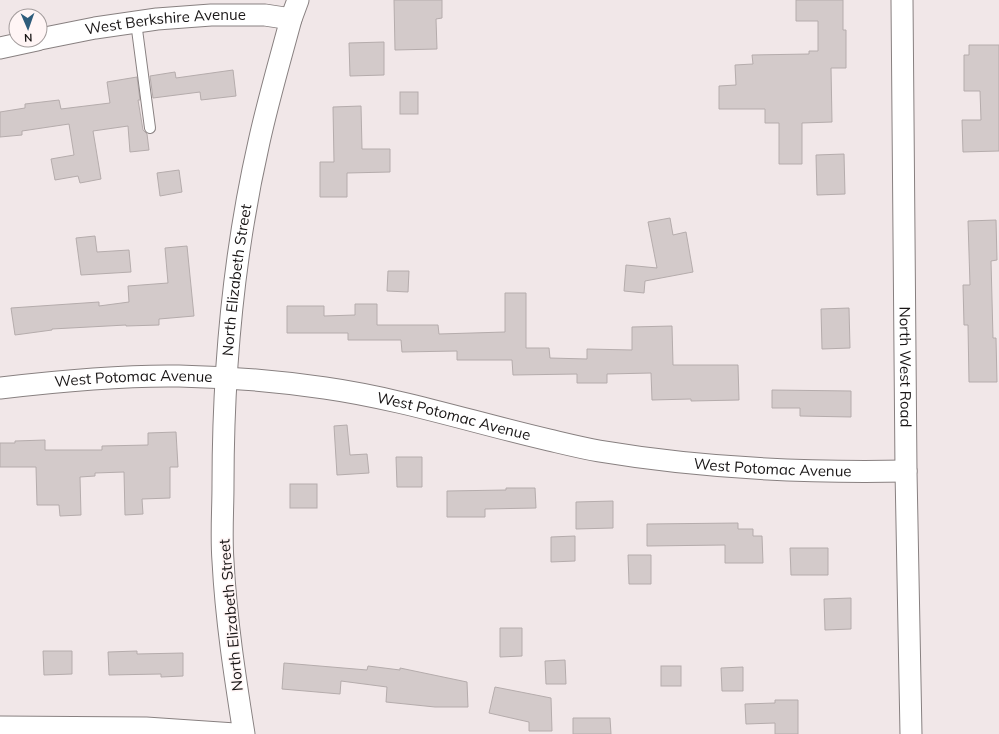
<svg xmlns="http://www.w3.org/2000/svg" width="999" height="734" font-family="Mulish,sans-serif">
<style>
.building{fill:#d3caca;stroke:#b5acac}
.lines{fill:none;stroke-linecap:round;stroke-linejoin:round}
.service-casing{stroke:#888080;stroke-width:12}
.minor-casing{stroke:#888080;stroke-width:23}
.service{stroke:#fff;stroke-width:10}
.minor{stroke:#fff;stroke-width:21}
.labels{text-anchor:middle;stroke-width:3;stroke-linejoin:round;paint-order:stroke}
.street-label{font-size:15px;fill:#191616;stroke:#fff5f5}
</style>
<rect width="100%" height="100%" fill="#f1e7e8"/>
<g class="building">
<path d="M394 0H442V18L436 19 437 49 395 50Z"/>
<path d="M796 0H843V30H846V68H831L832 122 802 123V164H779V123H765V109H719V86L736 85 735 65 753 64 752 55 809 54V51H818V21H796Z"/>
<path d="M384 42V75L350 76 349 43Z"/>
<path d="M969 45H999V151L963 152 962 120H981L980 91H964V55H969Z"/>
<path d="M233 70 236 96 201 100 200 92 153 98 150 76 175 72 176 78Z"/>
<path d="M137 77 140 100H138L143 130 147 134 149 150 130 152 128 126 93 131 101 179 80 183 78 176 55 180 51 159 74 155 69 124 22 131V135L0 137V112L25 108V104L59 100 61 109 110 103 107 82Z"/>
<rect x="400" y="92" width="18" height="22"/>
<path d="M361 106 362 149H390V172L347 173V197H320V162H334L333 107Z"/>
<path d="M844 154 845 194 817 195 816 155Z"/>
<path d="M179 170 182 192 160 196 157 173Z"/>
<path d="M670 218 673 235 686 232 693 272 645 281 644 293 624 291 626 265 657 268 648 222Z"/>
<path d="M996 220 997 260 991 261 993 338H996L997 382H969L968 325H964L963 285H970L968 221Z"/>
<path d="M95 236 97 252 129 250 131 272 81 275 76 238Z"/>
<path d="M187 246 194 316 159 319V325L126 326V325L52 329V330L15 335 11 308 99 302V306L129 302 128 286 168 283 165 248Z"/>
<path d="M388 271H409L408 292 387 291Z"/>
<path d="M505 293H526V348H549L550 358 587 359V349L632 350V327L672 326 673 365H738L739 400 691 401V399L652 400 651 373 607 374V383H577V374L513 375 512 360H457V351L402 352 401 340H348V333H287V306H324V316L355 315V304H377V325H438L439 334 505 332Z"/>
<path d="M849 308 850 348 822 349 821 309Z"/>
<path d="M772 390 851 391V417L800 416V408H772Z"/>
<path d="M347 425 350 455 367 454 369 473 337 475 334 426Z"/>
<path d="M176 432 178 467H170V498L142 499 143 514 125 515 124 472 95 473V476L80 477 81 515 60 516 59 505H37L36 467H0V443H15V441L45 440V450H102V446L148 445V433Z"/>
<path d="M396 457H422V487H397Z"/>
<rect x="290" y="484" width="27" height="24"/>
<path d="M506 488H535L536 508 485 509V517H447V491L506 490Z"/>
<path d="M613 501V528L576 529V502Z"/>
<path d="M738 523V529H753V536H762L763 563H725V545L647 546V524Z"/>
<path d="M575 536V561L551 562V537Z"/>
<path d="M790 548H828V575H791Z"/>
<path d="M628 555H651V584H629Z"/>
<path d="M851 598V629L825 630 824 599Z"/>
<path d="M500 628H522V656L500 657Z"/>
<path d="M43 651H72V674L44 675Z"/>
<path d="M137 651V654L183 653V676L161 677V674L109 675 108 652Z"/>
<path d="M565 660 566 684H546L545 661Z"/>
<path d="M284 663 367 670 368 666 400 670V668L467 682 468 707H435L386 702 387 687 341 681 340 694 282 689Z"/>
<rect x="661" y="666" width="20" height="20"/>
<path d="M743 667V691H722L721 668Z"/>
<path d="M495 687 551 698 552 731H529V722L489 713Z"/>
<path d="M775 700H798V734H775V723L746 724 745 704 775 703Z"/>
<path d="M573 718H610L611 734H573Z"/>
</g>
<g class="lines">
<defs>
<path id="service" d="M136 22 150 128"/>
<g id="minor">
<path id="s1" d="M902 0 906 471 911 734"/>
<path id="s2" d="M40 39 95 28 157 19 211 15H265L291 19"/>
<path d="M0 48 37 40"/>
<path id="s3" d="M0 388C59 381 119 375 179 376 228 377 277 381 325 388 402 399 475 423 549 440 566 444 582 448 599 451 700 468 803 473 906 471"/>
<path d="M0 727 146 728 235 734"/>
<path id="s4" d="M244 734C235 677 226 619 223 561 221 536 223 510 223 485 223 372 234 252 259 142 268 101 280 60 291 19L298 0"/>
</g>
</defs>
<use href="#service" class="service-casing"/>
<use href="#minor" class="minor-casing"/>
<use href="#service" class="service"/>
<use href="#minor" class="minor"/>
</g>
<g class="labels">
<g class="street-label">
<text dy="5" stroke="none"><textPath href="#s2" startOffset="127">West Berkshire Avenue</textPath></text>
<text dy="5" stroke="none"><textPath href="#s4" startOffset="456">North Elizabeth Street</textPath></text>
<text dy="5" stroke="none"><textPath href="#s1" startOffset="367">North West Road</textPath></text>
<text dy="5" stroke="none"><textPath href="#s3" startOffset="134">West Potomac Avenue</textPath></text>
<text dy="5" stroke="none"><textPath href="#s3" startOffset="458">West Potomac Avenue</textPath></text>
<text dy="5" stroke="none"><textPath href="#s3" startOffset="782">West Potomac Avenue</textPath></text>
<text transform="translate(231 615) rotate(-95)" y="5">North Elizabeth Street</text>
</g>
</g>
<g transform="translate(28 28) rotate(178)"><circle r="19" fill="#fff5f5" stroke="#a39c9c"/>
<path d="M0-3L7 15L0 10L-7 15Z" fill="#2e5c7b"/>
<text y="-6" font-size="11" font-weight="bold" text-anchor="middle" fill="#191616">N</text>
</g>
</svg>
